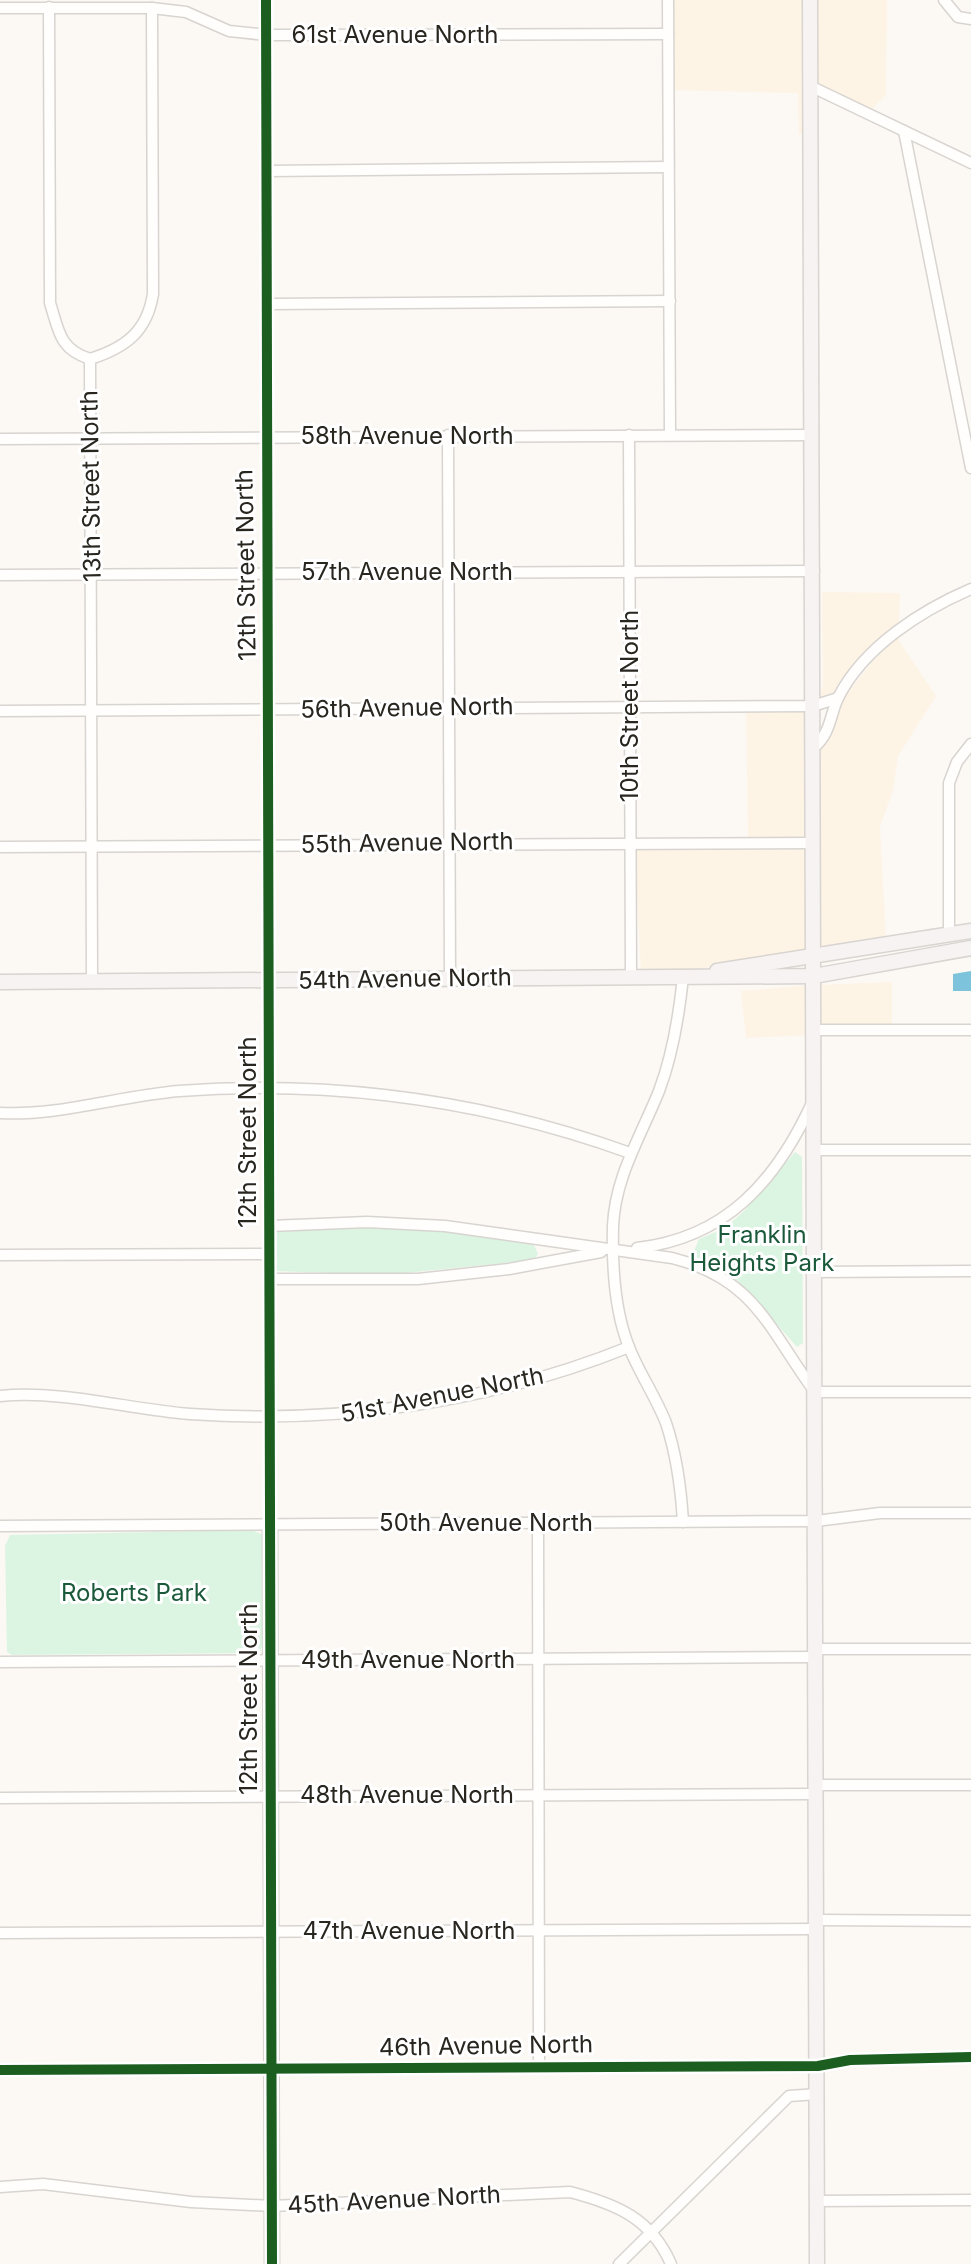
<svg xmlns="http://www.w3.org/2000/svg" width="971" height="2264" font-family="Inter,sans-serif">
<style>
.built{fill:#fef4e6}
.green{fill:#dbf5e2}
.water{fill:#7ec3dc}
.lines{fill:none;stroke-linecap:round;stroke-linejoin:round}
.street-casing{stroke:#d8d4d0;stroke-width:13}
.secondary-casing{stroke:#d8d4d0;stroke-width:17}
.street{stroke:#fffefd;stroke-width:10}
.secondary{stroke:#f7f3f2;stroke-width:14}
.cycleway-casing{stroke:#fff;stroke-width:15}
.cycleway{stroke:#1b5e20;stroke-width:10}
.labels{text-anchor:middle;stroke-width:6;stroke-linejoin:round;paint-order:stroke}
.street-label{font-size:24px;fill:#292620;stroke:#fff}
.park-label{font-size:24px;fill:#1a593a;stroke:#fff}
</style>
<rect width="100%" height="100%" fill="#fcf8f4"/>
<g class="built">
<path d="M673 0H805L806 134H799L798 93 673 90Z"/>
<path d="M815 0H887L886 95 872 109 815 82Z"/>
<path d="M822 592 900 593 899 623 836 692 818 700 823 685Z"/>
<path d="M899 636V641L936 696 898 756 893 790 880 827 886 940 819 951V750L829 740 843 699 874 660Z"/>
<path d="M746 711H809V838H748Z"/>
<path d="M809 848 810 952 769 955 705 968 641 972 635 849Z"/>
<path d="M892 982V1025H820L819 985Z"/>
<path d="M810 985V1035L746 1038 741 991Z"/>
</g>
<g class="green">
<path d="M795 1152 802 1157 803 1343 797 1347 738 1281 700 1262 693 1253 699 1239 725 1228 744 1211Z"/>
<path d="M383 1227 485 1235 534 1245 538 1254 535 1258 526 1261 385 1275 275 1271 274 1236 277 1232Z"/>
<path d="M252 1530 263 1535V1644L259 1653 12 1655 7 1652 5 1546 10 1535Z"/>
</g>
<path class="water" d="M971 971V991H953V974Z"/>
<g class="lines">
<defs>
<g id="street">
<path d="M266 0 270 1523"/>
<path d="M668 0 670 435"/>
<path d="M944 0 958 17 971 19"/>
<path d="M49 7 50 303C59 331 59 349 90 359L92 981"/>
<path d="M0 8H152L186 12 229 31 267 35 668 34"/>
<path d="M810 86 971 163"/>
<path d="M904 131 971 468"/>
<path d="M267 171 668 167"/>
<path d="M268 304 670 301"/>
<path d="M90 359C125 348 147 332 153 294L152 8"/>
<path d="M448 435 450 979"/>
<path d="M629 435 631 977"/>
<path d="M0 439 813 435"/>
<path d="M0 575 814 571"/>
<path d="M0 711 813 706 838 698"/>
<path d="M814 747C831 734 830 713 839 696 865 646 922 610 971 589"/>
<path d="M0 847 814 843"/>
<path d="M949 935V783L957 762 971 744"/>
<path d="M815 1030H971"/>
<path d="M0 1113C60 1116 119 1096 179 1091 334 1080 484 1100 630 1153"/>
<path d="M815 1150H971"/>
<path d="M270 1226 367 1222 445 1226 672 1258C756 1279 769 1330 815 1392H971"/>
<path d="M637 1248C726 1238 776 1181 812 1103"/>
<path d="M0 1255 270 1254"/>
<path d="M815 1272 971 1271"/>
<path d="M270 1279H418L509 1269 601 1252"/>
<path d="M0 1396C64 1390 127 1409 190 1414 339 1424 490 1403 629 1347"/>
<path d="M683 1522C681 1488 677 1456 666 1423 656 1397 639 1373 629 1347 614 1310 612 1265 613 1226 615 1177 641 1136 659 1091 673 1054 679 1016 683 977"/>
<path d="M538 1523 539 2066"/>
<path d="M0 1526 816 1521 880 1513H971"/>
<path d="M816 1649H971"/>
<path d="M0 1662 816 1657"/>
<path d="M815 1785H971"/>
<path d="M0 1798 815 1794"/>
<path d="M817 1920 971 1921"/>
<path d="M0 1933 817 1929"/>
<path d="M0 2070 818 2066 850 2060 971 2057"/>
<path d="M0 2187 43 2184 191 2202 272 2206 570 2192C616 2204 651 2218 671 2264"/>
<path d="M817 2201 971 2200"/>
<path d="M619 2264 783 2102 789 2096 818 2094"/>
</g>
<g id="secondary">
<path d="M810 0 817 2264"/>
<path d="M717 971 971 931"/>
<path d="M0 982 814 976 971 948"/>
<path d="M270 1523 272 2264"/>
</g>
</defs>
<use href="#street" class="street-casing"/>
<use href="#secondary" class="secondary-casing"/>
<use href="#street" class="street"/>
<use href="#secondary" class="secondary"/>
<defs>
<g id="cycleway">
<path d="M266 0 272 2264"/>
<path d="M0 2070 818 2066 850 2060 971 2057"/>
</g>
</defs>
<use href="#cycleway" class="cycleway-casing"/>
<use href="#cycleway" class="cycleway"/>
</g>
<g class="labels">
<g class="street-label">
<text x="395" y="43">61st Avenue North</text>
<text x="407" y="444">58th Avenue North</text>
<text transform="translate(91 486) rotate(-91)" y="8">13th Street North</text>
<text transform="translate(246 565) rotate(-91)" y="8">12th Street North</text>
<text x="407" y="580">57th Avenue North</text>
<text transform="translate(630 706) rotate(-90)" y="8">10th Street North</text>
<text transform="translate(407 708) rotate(-1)" y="8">56th Avenue North</text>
<text transform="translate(407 843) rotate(-1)" y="8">55th Avenue North</text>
<text transform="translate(405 979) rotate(-1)" y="8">54th Avenue North</text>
<text transform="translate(248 1132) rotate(-90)" y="8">12th Street North</text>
<text transform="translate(442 1395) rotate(-11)" y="8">51st Avenue North</text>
<text x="486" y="1531">50th Avenue North</text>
<text x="408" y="1668">49th Avenue North</text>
<text transform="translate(249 1699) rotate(-90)" y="8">12th Street North</text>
<text x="407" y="1803">48th Avenue North</text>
<text x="409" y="1939">47th Avenue North</text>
<text transform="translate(486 2046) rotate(-1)" y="8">46th Avenue North</text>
<text transform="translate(394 2200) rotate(-3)" y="8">45th Avenue North</text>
</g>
<g class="park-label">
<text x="762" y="1243">Franklin<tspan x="762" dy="28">Heights Park</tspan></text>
<text x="134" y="1601">Roberts Park</text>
</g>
</g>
</svg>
